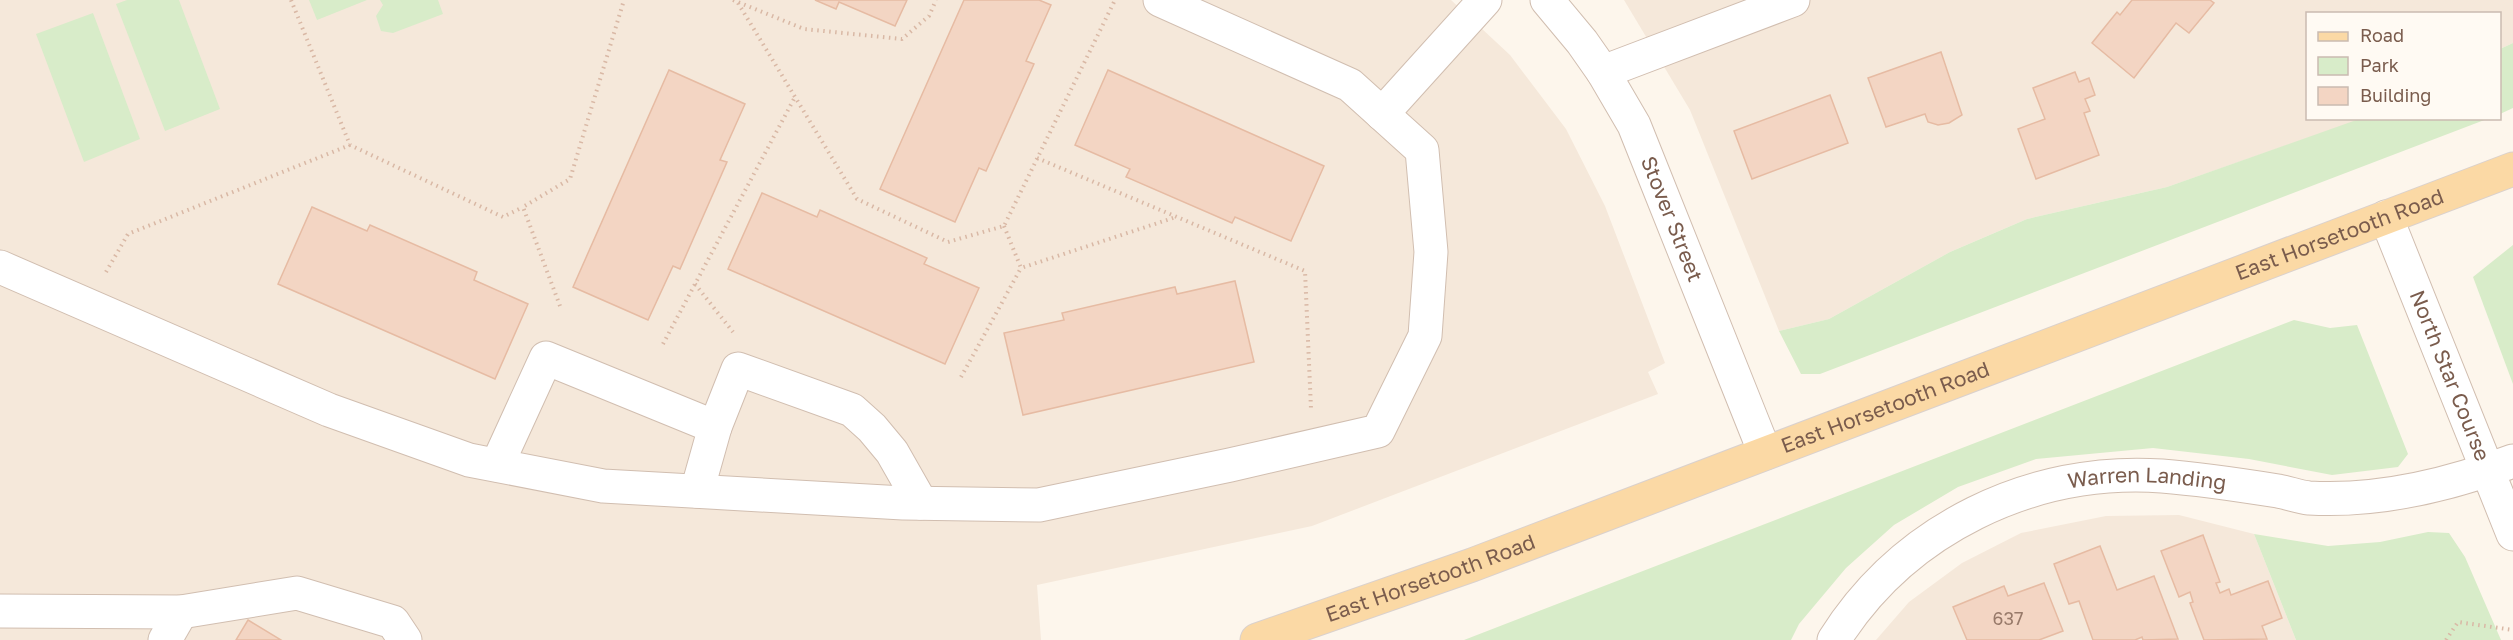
<svg xmlns="http://www.w3.org/2000/svg" width="2513" height="640" font-family="'Golos Text',sans-serif">
<style>
.residential{fill:#f5e8da}
.green{fill:#d8ecc9}
.building{fill:#f3d5c3;stroke:#e6bba3;stroke-width:1.5}
.lines{fill:none;stroke-linecap:round;stroke-linejoin:round}
.minor-casing{stroke:#d1beb0;stroke-width:35}
.major-casing{stroke:#dad1cd;stroke-width:35}
.path{stroke:#d9b8a5;stroke-width:4;stroke-dasharray:1.5 4.5;stroke-linecap:butt}
.minor{stroke:#fff;stroke-width:33}
.major{stroke:#fbd9a5;stroke-width:33}
.labels{text-anchor:middle;stroke-width:5;stroke-linejoin:round;paint-order:stroke}
.number-label{font-size:18px;fill:#987a6a}
.street-label{font-size:21px;fill:#7a5c4d;stroke:#fffaf3}
</style>
<rect width="100%" height="100%" fill="#fdf6ec"/>
<g class="residential">
<path d="M0 0H1451L1510 55 1566 129 1605 206 1665 363 1648 372 1658 394 1312 526 1037 585 1041 640H0Z"/>
<path d="M1624 0H2513V43L2500 49V14H2308V118L2362 119 2167 187 2027 219 1950 252 1829 319 1779 331 1690 110Z"/>
<path d="M2179 515 2254 534 2296 640H1876L1909 602 1962 563 2021 533 2106 516Z"/>
</g>
<g class="green">
<path d="M127 0H179L220 109 165 131 116 4Z"/>
<path d="M309 0H367L317 20Z"/>
<path d="M380 0H438L443 14 393 33 381 31 376 16 383 5Z"/>
<path d="M93 13 140 139 84 162 36 34Z"/>
<path d="M2513 43V108L2500 114V49Z"/>
<path d="M2362 118 2487 119 1820 374H1801L1779 331 1829 319 1950 252 2027 219 2167 187Z"/>
<path d="M2513 245V384L2473 277Z"/>
<path d="M2294 320 2330 328 2357 325 2408 454 2398 467 2332 475 2249 459 2153 448 2036 459 1958 487 1894 525 1846 568 1799 624 1791 640H1464Z"/>
<path d="M2428 532 2449 533 2465 557 2501 640H2296L2254 534 2328 546 2380 542Z"/>
</g>
<g class="building">
<path d="M815 0H907L895 26 839 2 836 9Z"/>
<path d="M964 0H1039L1051 5 1026 61 1034 64 986 171 979 168 955 222 880 189Z"/>
<path d="M2132 0H2210L2214 3 2189 33 2176 23 2134 78 2092 43 2117 12 2120 15Z"/>
<path d="M1941 52 1962 115 1949 123 1938 125 1928 122 1925 114 1886 127 1868 78Z"/>
<path d="M669 70 745 104 720 160 727 162 680 269 673 266 648 320 573 287Z"/>
<path d="M1108 70 1324 166 1291 241 1235 217 1232 223 1126 177 1130 169 1075 145Z"/>
<path d="M2075 72 2079 82 2089 78 2095 95 2085 99 2090 111 2084 113 2099 155 2036 179 2018 129 2045 119 2033 88Z"/>
<path d="M1830 95 1848 143 1752 179 1734 131Z"/>
<path d="M762 193 817 217 820 210 927 258 924 264 979 288 945 364 728 269Z"/>
<path d="M312 207 367 231 370 225 477 272 474 280 528 304 495 379 278 284Z"/>
<path d="M1235 281 1254 362 1023 415 1004 333 1064 320 1062 313 1175 287 1177 294Z"/>
<path d="M2203 535 2220 582 2216 583 2220 593 2229 589 2231 595 2268 581 2282 618 2262 626 2267 639 2204 640 2190 603 2193 602 2190 592 2179 597 2161 551Z"/>
<path d="M2100 546 2117 590 2154 576 2178 639 2143 640 2142 637 2135 640H2093L2079 601 2069 604 2054 564Z"/>
<path d="M2044 583 2063 631 2039 640H1967L1953 607 2004 586 2008 596Z"/>
<path d="M248 620 281 640H236Z"/>
</g>
<g class="lines">
<defs>
<g id="minor">
<path id="s1" d="M1547 0 1582 42 1603 72 1634 125 1765 453"/>
<path d="M1603 72 1793 0"/>
<path d="M1382 114 1485 0"/>
<path id="s2" d="M2386 217 2513 534"/>
<path d="M0 267 329 410 469 460 603 486 903 503 1039 505 1230 465 1378 431 1425 336 1431 252 1422 150 1350 85 1160 0"/>
<path d="M715 427 738 369 852 410 872 428 892 452 921 503"/>
<path d="M497 465 546 358 715 427 697 491"/>
<path d="M0 611 181 612 297 593 393 622 405 640"/>
<path d="M165 640 181 612"/>
<path id="s3" d="M1834 640C1904 529 2031 467 2162 476 2200 479 2240 485 2278 491 2289 493 2299 497 2309 498 2378 502 2449 485 2513 461"/>
</g>
<g id="major">
<path id="s4" d="M1257 640 1472 565 2513 169"/>
</g>
</defs>
<use href="#minor" class="minor-casing"/>
<use href="#major" class="major-casing"/>
<g class="path">
<path d="M291 0 350 145 503 217 523 207"/>
<path d="M733 0 804 29 902 39 929 16 936 0"/>
<path d="M738 3 857 199 948 242 1004 226 1115 0"/>
<path d="M1037 158 1305 271 1311 409"/>
<path d="M1004 226 1021 268 1176 217"/>
<path d="M106 272 128 234 350 145"/>
<path d="M695 284 733 332"/>
<path d="M560 306 523 207 570 179 624 0"/>
<path d="M663 344 795 97"/>
<path d="M961 377 1021 268"/>
<path d="M2446 640 2458 622 2513 630"/>
</g>
<use href="#minor" class="minor"/>
<use href="#major" class="major"/>
</g>
<g class="labels">
<g class="number-label">
<text x="2008" y="625">637</text>
</g>
<g class="street-label">
<text dy="7" stroke="none"><textPath href="#s1" startOffset="254">Stover Street</textPath></text>
<text dy="7" stroke="none"><textPath href="#s4" startOffset="1156">East Horsetooth Road</textPath></text>
<text dy="7" stroke="none"><textPath href="#s2" startOffset="171">North Star Course</textPath></text>
<text dy="7" stroke="none"><textPath href="#s4" startOffset="670">East Horsetooth Road</textPath></text>
<text dy="7" stroke="none"><textPath href="#s3" startOffset="370">Warren Landing</textPath></text>
<text dy="7" stroke="none"><textPath href="#s4" startOffset="184">East Horsetooth Road</textPath></text>
</g>
</g>
<rect x="2306" y="12" width="195" height="108" fill="#fffaf3" stroke="#cabbb1" stroke-width="1.5"/>
<rect x="2318" y="32" width="30" height="9" fill="#fbd9a5" stroke="#cabbb1" stroke-width="1.5"/>
<text x="2360" y="42" font-size="18" fill="#7a5c4d">Road</text>
<rect x="2318" y="57" width="30" height="18" fill="#d8ecc9" stroke="#cabbb1" stroke-width="1.5"/>
<text x="2360" y="72" font-size="18" fill="#7a5c4d">Park</text>
<rect x="2318" y="87" width="30" height="18" fill="#f3d5c3" stroke="#cabbb1" stroke-width="1.5"/>
<text x="2360" y="102" font-size="18" fill="#7a5c4d">Building</text>
</svg>
